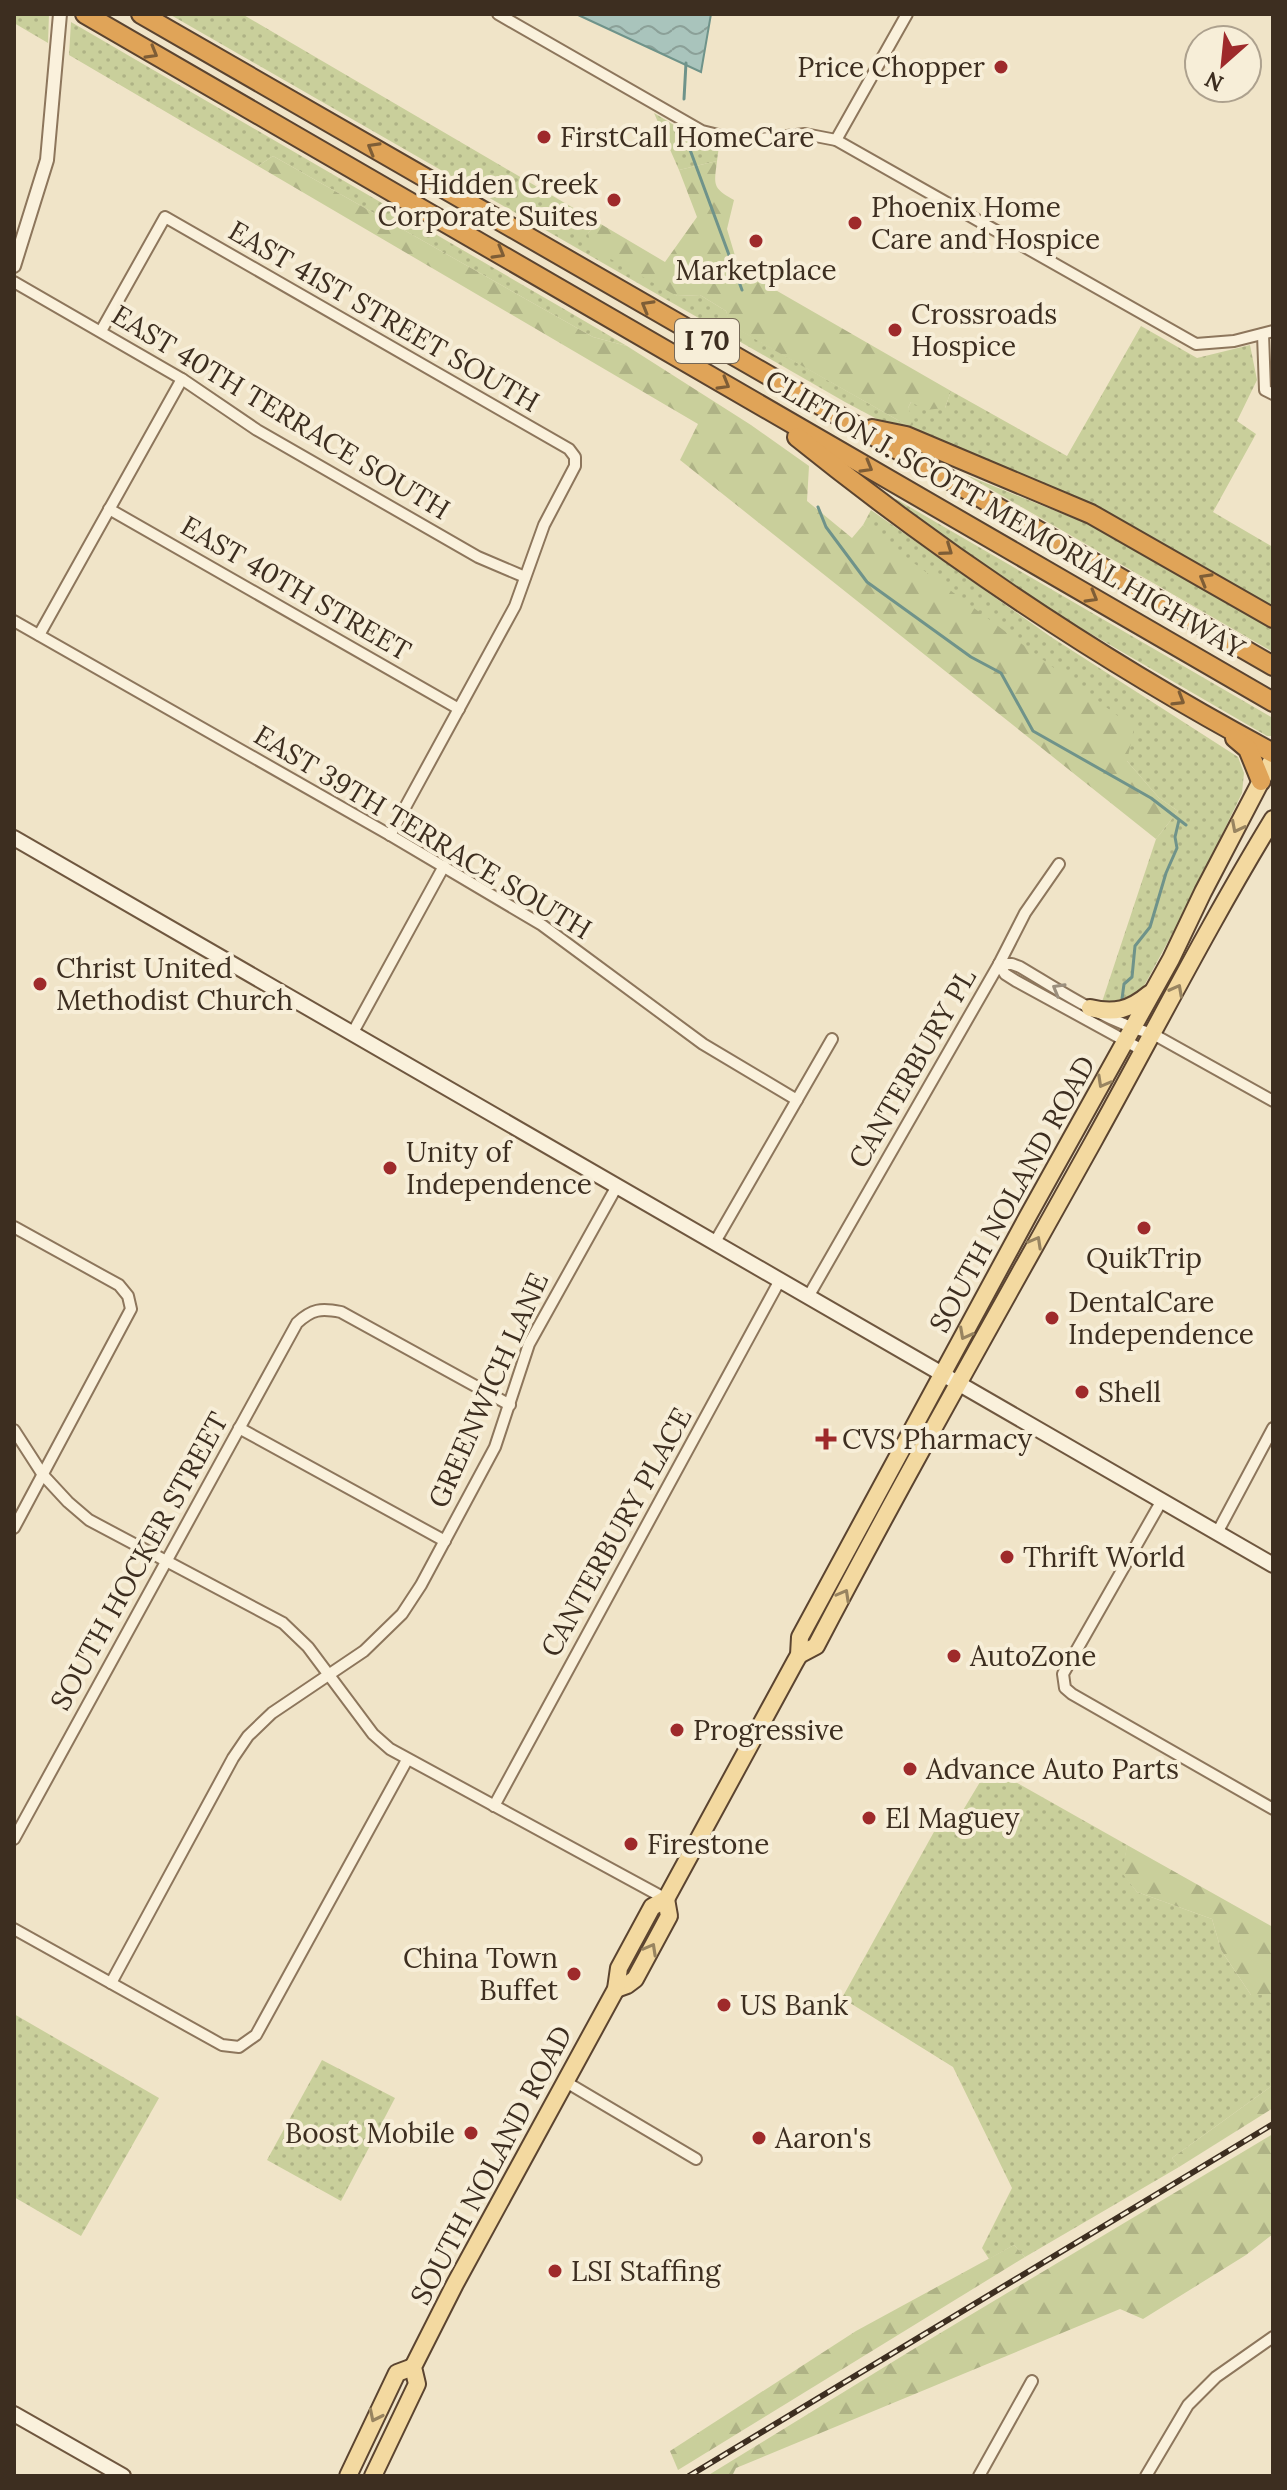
<svg xmlns="http://www.w3.org/2000/svg" width="1287" height="2490" font-family="Lora,serif">
<style>
.grass{fill:url(#grass-dots)}
.forest{fill:url(#forest-firs)}
.water{fill:url(#water-waves);stroke:#6f938a;stroke-width:2}
.lines{fill:none;stroke-linecap:round;stroke-linejoin:round}
.stream{stroke:#6f938a;stroke-width:3}
.minor-casing{stroke:#8d765c;stroke-width:14}
.tertiary-casing{stroke:#8d765c;stroke-width:16}
.secondary-casing{stroke:#6f573f;stroke-width:18}
.primary-casing{stroke:#5b4430;stroke-width:20}
.motorway-casing{stroke:#5b4430;stroke-width:22}
.minor{stroke:#faf1dc;stroke-width:10}
.tertiary{stroke:#faf1dc;stroke-width:12}
.secondary{stroke:#faf1dc;stroke-width:14}
.primary{stroke:#f3d9a0;stroke-width:16}
.motorway{stroke:#e0a458;stroke-width:18}
.rail-casing{stroke:#3d2e20;stroke-width:6}
.rail{stroke:#f7eed8;stroke-width:3;stroke-dasharray:9;stroke-linecap:butt}
.oneway{stroke:#7e5d36}
.oneway2{stroke:#988460}
.oneway3{stroke:#9c907e}
.poi-dot{fill:#9e2a2b;stroke:#f7eed8;stroke-width:3}
.labels{text-anchor:middle;stroke-width:8;stroke-linejoin:round;paint-order:stroke}
.shield{fill:#f7eed8;stroke:#756857;stroke-width:2}
.shield-label{font-size:26px;font-weight:bold;fill:#3d2e20}
.poi-label{font-size:28px;fill:#3d2e20;stroke:#f7eed8;text-anchor:start}
.street-label{font-size:28px;fill:#3d2e20;stroke:#f7eed8}
</style>
<defs>
<pattern id="grass-dots" width="8" height="8" patternUnits="userSpaceOnUse" patternTransform="scale(2)"><rect width="8" height="8" fill="#c9cf9b"/><path d="M2 2h.1M6 6h.1" fill="none" stroke="#aeb285" stroke-width="1.8" stroke-linecap="round"/></pattern>
<pattern id="forest-firs" width="22" height="20" patternUnits="userSpaceOnUse" patternTransform="scale(2)"><rect width="22" height="20" fill="#c9cf9b"/><path d="M5 1l3.5 6h-7zM16 11l3.5 6h-7z" fill="#aeb285"/></pattern>
<pattern id="water-waves" width="16" height="10" patternUnits="userSpaceOnUse" patternTransform="scale(2)"><rect width="16" height="10" fill="#a9c4bc"/><path d="M0 5q4-4 8 0t8 0" fill="none" stroke="#8ba098"/></pattern>
</defs>
<rect width="100%" height="100%" fill="#f0e4c8"/>
<g class="grass">
<path d="M14 14H49L48 43 14 23Z"/>
<path d="M169 14H242L599 223 588 233 677 296 700 295 726 311 731 325 910 427 908 408 911 402 945 408 951 391 1067 456 1141 326 1197 358 1250 345 1257 380 1237 421 1256 434 1213 512 1273 547V609L1105 512 894 428 845 402Z"/>
<path d="M71 22 564 309 627 346 593 337 273 156 258 166 69 55Z"/>
<path d="M654 113 699 140 719 146 717 161 679 170Z"/>
<path d="M966 475 1103 530 1273 628V652Z"/>
<path d="M896 499 1273 718V736H1267L1074 624 1023 598 893 505Z"/>
<path d="M871 510 1051 637 1238 757 1244 773 1242 793 1192 897 1144 986 1126 1004 1101 1005 1156 839 1178 811 1159 798 1127 761 863 525Z"/>
<path d="M989 1767 1127 1845 1123 1873 1137 1892 1212 1919 1221 1950 1251 1995H1273V2085L1172 2158 1179 2167 1025 2257 1014 2245 989 2259 982 2248 1012 2188 953 2067 842 1998 940 1821 953 1827Z"/>
<path d="M14 2014 159 2098 81 2236 14 2197Z"/>
<path d="M322 2060 395 2098 341 2201 267 2160Z"/>
</g>
<g class="forest">
<path d="M273 156 593 337 627 346 751 425 809 466 807 501 852 538 863 525 1134 728 1127 761 1159 798 1178 811 1156 839 680 460 698 424 258 166Z"/>
<path d="M717 161C714 185 712 188 734 200L727 229 739 269 951 391 945 408 925 410 911 402 908 408 915 423 910 427 730 325 726 311 700 295 677 296 598 252 590 242 588 233 599 223 665 262 697 217 679 170Z"/>
<path d="M1127 1845 1273 1927V1995H1251L1221 1950 1212 1919 1137 1892 1122 1873Z"/>
<path d="M1273 2085V2108L1179 2167 1172 2158Z"/>
<path d="M1273 2134V2234L1246 2255 1143 2319 1120 2309 736 2468 732 2476H707L912 2350Z"/>
<path d="M1014 2245 1025 2257 678 2470 670 2451 856 2331Z"/>
</g>
<path class="water" d="M576 14H711L701 72Z"/>
<g class="lines">
<g class="stream">
<path d="M684 99 686 63"/>
<path d="M689 147 742 290"/>
<path d="M818 507 826 527 867 582 971 657 1001 673 1033 731 1151 798 1186 825"/>
<path d="M1122 999 1124 984 1132 977 1135 946 1150 927 1166 873 1177 848 1175 837 1179 820"/>
</g>
<defs>
<g id="minor">
<path d="M498 14 702 131 743 141 805 134 836 140 1196 344 1234 341 1273 331"/>
<path d="M836 140 907 14"/>
<path d="M14 282 182 379 257 430 478 557 525 577"/>
<path d="M101 331 165 217 569 449 575 457V466L544 525 515 606 390 835"/>
<path d="M1263 334 1265 390 1273 394"/>
<path d="M109 509 459 709"/>
<path d="M14 621 390 835 542 925 703 1044 797 1100"/>
<path d="M39 635 182 379"/>
<path d="M999 964H1012L1020 967C1062 992 1105 1021 1153 1034L1273 1101"/>
<path d="M999 964 1005 974 1016 981 1144 1051"/>
<path d="M352 1034 444 866"/>
<path d="M14 1227 119 1285 128 1296 131 1309 14 1528"/>
<path d="M715 1242 832 1039"/>
<path d="M808 1297 999 964 1025 913 1059 864"/>
<path d="M239 1428 445 1541"/>
<path d="M14 1430 43 1475 68 1502 89 1520 283 1623 308 1647 373 1734 390 1749 666 1899"/>
<path d="M1161 1502 1063 1674 1065 1688 1072 1694 1273 1809"/>
<path d="M1217 1533 1273 1428"/>
<path d="M494 1806 780 1280"/>
<path d="M14 1839 297 1323C312 1309 321 1308 341 1312L510 1405"/>
<path d="M14 1929 222 2045 239 2047 256 2035 407 1760"/>
<path d="M111 1983 233 1758 248 1736 272 1713 364 1651 402 1614 421 1585 495 1447 529 1344 617 1186"/>
<path d="M566 2082 696 2159"/>
<path d="M979 2476 1032 2381"/>
<path d="M1146 2476 1188 2405 1216 2377 1273 2337"/>
</g>
<path id="tertiary" d="M14 266 47 160 60 14"/>
<g id="secondary">
<path d="M14 838 1273 1565"/>
<path d="M14 2414 123 2476"/>
</g>
<g id="primary">
<path d="M1090 1008C1114 1014 1130 1010 1149 994"/>
<path d="M799 1655 816 1646C905 1476 1000 1309 1093 1142 1153 1034 1209 924 1273 819"/>
<path d="M616 1989 627 1985 635 1979 669 1916 666 1899"/>
<path d="M348 2476 397 2373 413 2367"/>
<path d="M373 2476 417 2384 413 2367 455 2284 616 1989 619 1968 652 1907 666 1899 795 1662 799 1655 800 1637 1028 1216 1171 959 1203 892 1273 758"/>
</g>
<g id="motorway">
<path d="M85 14 1273 702"/>
<path d="M141 14 1273 666"/>
<path d="M872 429 906 436 1091 514 1273 618"/>
<path d="M797 437C946 557 1105 663 1273 753"/>
<path d="M1235 738 1248 749 1261 781"/>
</g>
</defs>
<use href="#minor" class="minor-casing"/>
<use href="#tertiary" class="tertiary-casing"/>
<use href="#secondary" class="secondary-casing"/>
<use href="#primary" class="primary-casing"/>
<use href="#motorway" class="motorway-casing"/>
<use href="#minor" class="minor"/>
<use href="#tertiary" class="tertiary"/>
<use href="#secondary" class="secondary"/>
<use href="#primary" class="primary"/>
<use href="#motorway" class="motorway"/>
<defs>
<path id="rail" d="M689 2476 1273 2124"/>
</defs>
<use href="#rail" class="rail-casing"/>
<use href="#rail" class="rail"/>
</g>
<defs><path id="oneway-chevron" d="M-2-3.5L2.5 0L-2 3.5" fill="none" stroke-width="1.6" stroke-linecap="round" stroke-linejoin="round" transform="scale(2)"/></defs>
<g class="oneway">
<use href="#oneway-chevron" transform="translate(152 53) rotate(30)"/>
<use href="#oneway-chevron" transform="translate(373 148) rotate(-150)"/>
<use href="#oneway-chevron" transform="translate(499 253) rotate(30)"/>
<use href="#oneway-chevron" transform="translate(647 306) rotate(-150)"/>
<use href="#oneway-chevron" transform="translate(724 384) rotate(30)"/>
<use href="#oneway-chevron" transform="translate(867 467) rotate(30)"/>
<use href="#oneway-chevron" transform="translate(947 550) rotate(35)"/>
<use href="#oneway-chevron" transform="translate(1205 579) rotate(-150)"/>
<use href="#oneway-chevron" transform="translate(1092 597) rotate(30)"/>
<use href="#oneway-chevron" transform="translate(1179 700) rotate(31)"/>
</g>
<g class="oneway2">
<use href="#oneway-chevron" transform="translate(1237 827) rotate(117)"/>
<use href="#oneway-chevron" transform="translate(1177 990) rotate(-62)"/>
<use href="#oneway-chevron" transform="translate(1103 1082) rotate(119)"/>
<use href="#oneway-chevron" transform="translate(1036 1242) rotate(-61)"/>
<use href="#oneway-chevron" transform="translate(965 1334) rotate(118)"/>
<use href="#oneway-chevron" transform="translate(844 1595) rotate(-61)"/>
<use href="#oneway-chevron" transform="translate(651 1949) rotate(-61)"/>
<use href="#oneway-chevron" transform="translate(375 2416) rotate(116)"/>
</g>
<use class="oneway3" href="#oneway-chevron" transform="translate(1058 989) rotate(-150)"/>
<g class="poi-dot">
<circle cx="1001" cy="67" r="8"/>
<circle cx="544" cy="137" r="8"/>
<circle cx="614" cy="200" r="8"/>
<circle cx="855" cy="223" r="8"/>
<circle cx="756" cy="241" r="8"/>
<circle cx="895" cy="330" r="8"/>
<circle cx="40" cy="984" r="8"/>
<circle cx="390" cy="1168" r="8"/>
<circle cx="1144" cy="1228" r="8"/>
<circle cx="1052" cy="1318" r="8"/>
<circle cx="1082" cy="1392" r="8"/>
<path d="M822 1427h8v8h8v8h-8v8h-8v-8h-8v-8h8z"/>
<circle cx="1007" cy="1557" r="8"/>
<circle cx="954" cy="1656" r="8"/>
<circle cx="677" cy="1730" r="8"/>
<circle cx="910" cy="1769" r="8"/>
<circle cx="869" cy="1818" r="8"/>
<circle cx="631" cy="1844" r="8"/>
<circle cx="574" cy="1974" r="8"/>
<circle cx="724" cy="2005" r="8"/>
<circle cx="471" cy="2133" r="8"/>
<circle cx="759" cy="2138" r="8"/>
<circle cx="555" cy="2271" r="8"/>
</g>
<g class="labels">
<rect class="shield" x="675" y="319" width="64" height="44" rx="6"/>
<g class="shield-label">
<text x="707" y="350">I 70</text>
</g>
<g class="poi-label">
<text x="985" y="77" text-anchor="end">Price Chopper</text>
<text x="560" y="147">FirstCall HomeCare</text>
<text x="598" y="194" text-anchor="end">Hidden Creek<tspan x="598" dy="32">Corporate Suites</tspan></text>
<text x="871" y="217">Phoenix Home<tspan x="871" dy="32">Care and Hospice</tspan></text>
<text x="756" y="280" text-anchor="middle">Marketplace</text>
<text x="911" y="324">Crossroads<tspan x="911" dy="32">Hospice</tspan></text>
<text x="56" y="978">Christ United<tspan x="56" dy="32">Methodist Church</tspan></text>
<text x="406" y="1162">Unity of<tspan x="406" dy="32">Independence</tspan></text>
<text x="1144" y="1268" text-anchor="middle">QuikTrip</text>
<text x="1068" y="1312">DentalCare<tspan x="1068" dy="32">Independence</tspan></text>
<text x="1098" y="1402">Shell</text>
<text x="842" y="1449">CVS Pharmacy</text>
<text x="1023" y="1567">Thrift World</text>
<text x="970" y="1666">AutoZone</text>
<text x="693" y="1740">Progressive</text>
<text x="926" y="1779">Advance Auto Parts</text>
<text x="885" y="1828">El Maguey</text>
<text x="647" y="1854">Firestone</text>
<text x="558" y="1968" text-anchor="end">China Town<tspan x="558" dy="32">Buffet</tspan></text>
<text x="740" y="2015">US Bank</text>
<text x="455" y="2143" text-anchor="end">Boost Mobile</text>
<text x="775" y="2148">Aaron's</text>
<text x="571" y="2281">LSI Staffing</text>
</g>
<g class="street-label">
<text transform="translate(384 316) rotate(30)" y="10">EAST 41ST STREET SOUTH</text>
<text transform="translate(281 412) rotate(31)" y="10">EAST 40TH TERRACE SOUTH</text>
<text transform="translate(1005 514) rotate(30)" y="10">CLIFTON J. SCOTT MEMORIAL HIGHWAY</text>
<text transform="translate(296 588) rotate(30)" y="10">EAST 40TH STREET</text>
<text transform="translate(423 832) rotate(31)" y="10">EAST 39TH TERRACE SOUTH</text>
<text transform="translate(912 1068) rotate(-60)" y="10">CANTERBURY PL</text>
<text transform="translate(1012 1194) rotate(-61)" y="10">SOUTH NOLAND ROAD</text>
<text transform="translate(488 1390) rotate(-66)" y="10">GREENWICH LANE</text>
<text transform="translate(616 1532) rotate(-61)" y="10">CANTERBURY PLACE</text>
<text transform="translate(139 1561) rotate(-61)" y="10">SOUTH HOCKER STREET</text>
<text transform="translate(491 2165) rotate(-62)" y="10">SOUTH NOLAND ROAD</text>
</g>
</g>
<rect width="1287" height="2490" fill="none" stroke="#3d2e20" stroke-width="32"/>
<g transform="translate(1223 64) rotate(207)"><circle r="38" fill="#f7eed8" stroke="#ada18e" stroke-width="2"/>
<path d="M0-6L14 30L0 20L-14 30Z" fill="#9e2a2b"/>
<text y="-12" font-size="22" font-weight="bold" text-anchor="middle" fill="#3d2e20">N</text>
</g>
</svg>
